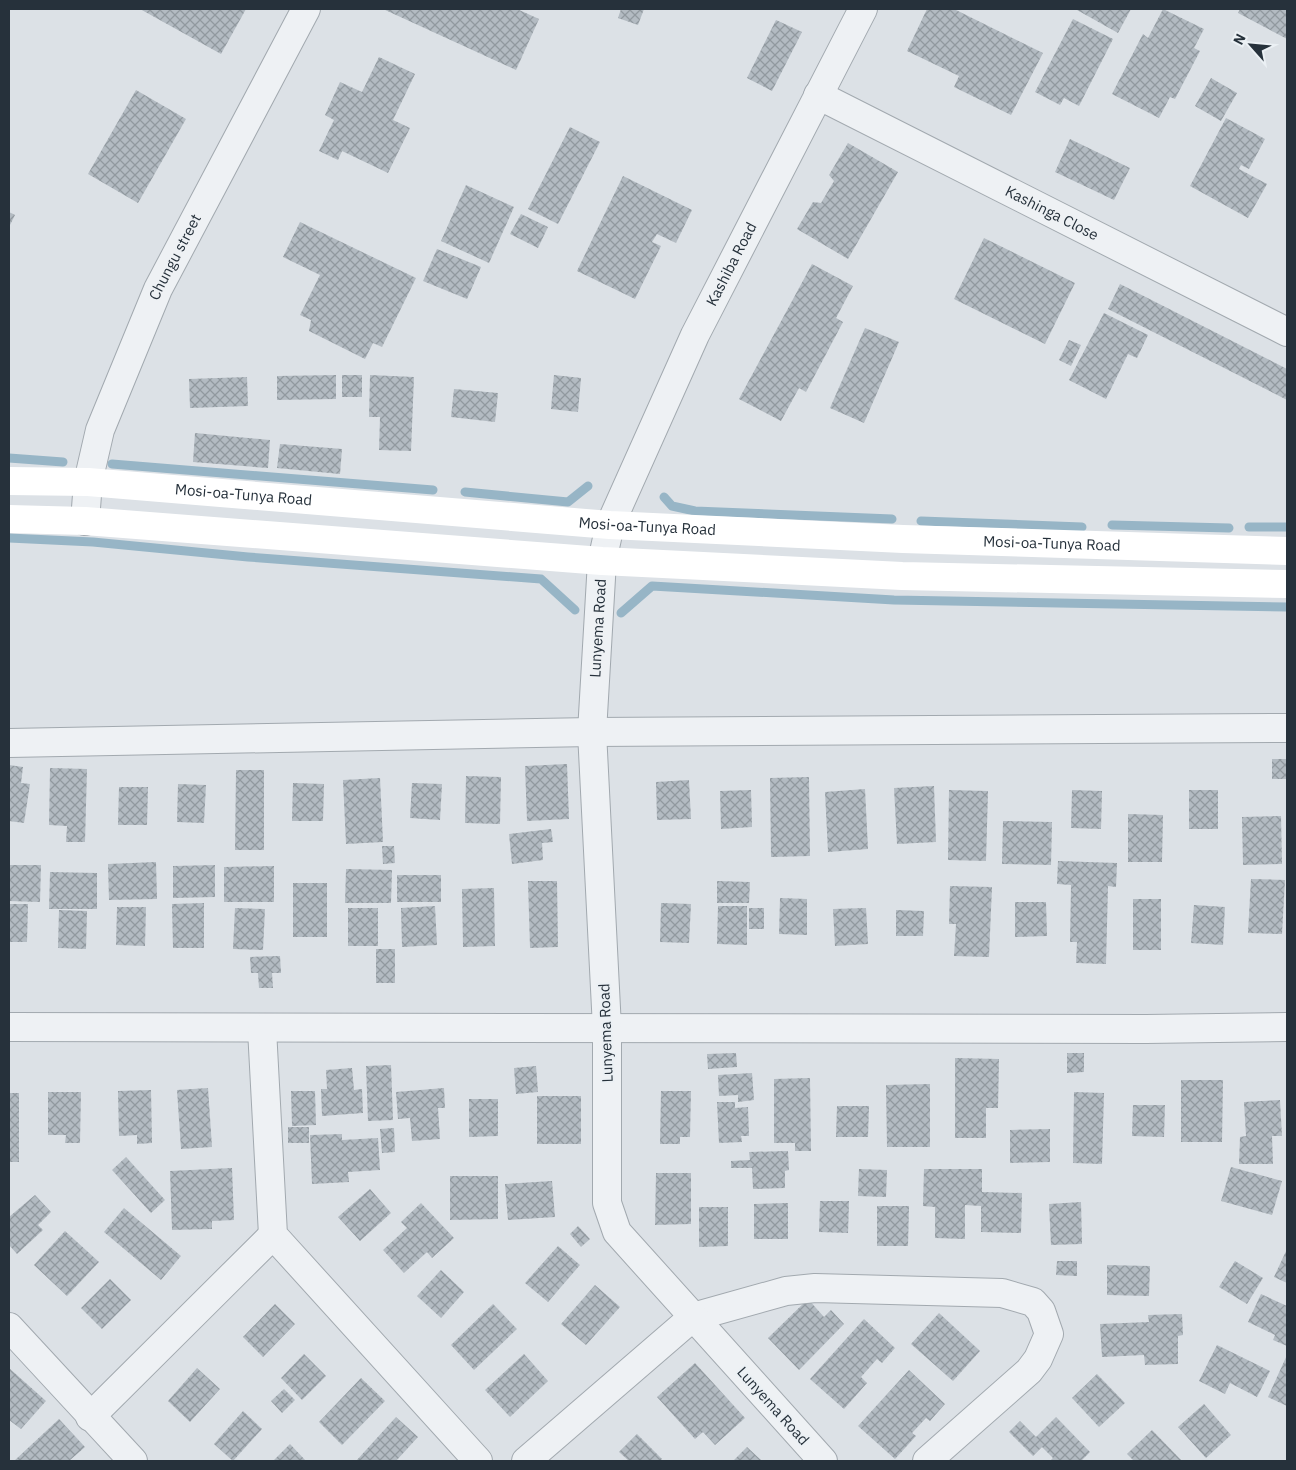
<svg xmlns="http://www.w3.org/2000/svg" width="1296" height="1470" font-family="'IBM Plex Sans',sans-serif">
<style>
.lines{fill:none;stroke-linecap:round;stroke-linejoin:round}
.stream{stroke:#97b5c6;stroke-width:9}
.building{fill:url(#building-cross-hatch)}
.street-casing{stroke:#a2a9af;stroke-width:30}
.street{stroke:#eef1f4;stroke-width:28}
.secondary{stroke:#fff;stroke-width:28}
.labels{text-anchor:middle;stroke-width:4;stroke-linejoin:round;paint-order:stroke}
.street-label{font-size:15px;fill:#26313b;stroke:#ebf0f4}
</style>
<defs>
<pattern id="building-cross-hatch" width="8" height="8" patternUnits="userSpaceOnUse" patternTransform="scale(1.25)"><rect width="8" height="8" fill="#b3bbc2"/><path d="M0 0l8 8M0 8l8-8" fill="none" stroke="#91999f"/></pattern>
</defs>
<rect width="100%" height="100%" fill="#dce1e6"/>
<g class="lines">
<g class="stream">
<path d="M9 458 63 462"/>
<path d="M112 464 433 490"/>
<path d="M465 492 568 502 588 486"/>
<path d="M664 497 672 506 695 511 892 519"/>
<path d="M921 521 1082 527"/>
<path d="M1112 525 1229 528"/>
<path d="M1249 527H1287"/>
<path d="M9 538 93 542 248 557 541 579 575 610"/>
<path d="M621 613 652 586 894 600 1287 607"/>
</g>
</g>
<g class="building">
<path d="M140 9H246L221 54Z"/>
<path d="M383 9H517L539 19 516 70Z"/>
<path d="M621 9H644L638 25 618 18Z"/>
<path d="M927 9H954L1043 53 1011 115 954 87 959 76 907 51Z"/>
<path d="M1078 9H1131L1118 33 1077 10Z"/>
<path d="M1163 9 1204 29 1194 48 1200 51 1175 99 1170 97 1159 118 1112 94 1143 34 1148 38Z"/>
<path d="M1240 9H1287V39L1238 13Z"/>
<path d="M1073 19 1113 39 1079 106 1064 98 1060 105 1035 92Z"/>
<path d="M776 20 802 32 772 91 747 78Z"/>
<path d="M379 57 415 74 393 120 410 128 388 173 342 151 338 160 319 151 334 120 325 115 340 82 362 92Z"/>
<path d="M1211 78 1237 93 1221 121 1195 106Z"/>
<path d="M136 90 186 119 138 203 88 174Z"/>
<path d="M1226 118 1265 139 1249 169 1241 165 1239 169 1267 184 1248 218 1190 186Z"/>
<path d="M570 127 600 142 558 224 528 209Z"/>
<path d="M1070 139 1130 168 1114 200 1055 172Z"/>
<path d="M848 143 898 172 848 259 797 229 813 202 821 203 834 181 829 175Z"/>
<path d="M623 176 692 210 676 243 657 234 652 242 661 246 635 299 577 271Z"/>
<path d="M466 185 514 207 489 263 441 241Z"/>
<path d="M9 212 15 215 9 227Z"/>
<path d="M521 214 548 227 538 248 510 234Z"/>
<path d="M300 222 416 278 382 347 373 343 365 359 309 331 311 320 300 315 320 275 283 257Z"/>
<path d="M984 238 1075 283 1045 344 954 299Z"/>
<path d="M437 249 481 267 467 299 423 281Z"/>
<path d="M812 264 853 286 836 318 843 322 806 392 799 388 781 421 739 399Z"/>
<path d="M1120 284 1287 369V400L1108 309Z"/>
<path d="M1104 313 1148 335 1137 358 1128 354 1106 399 1069 380Z"/>
<path d="M865 328 899 342 864 423 830 408Z"/>
<path d="M1069 340 1081 345 1071 366 1059 360Z"/>
<path d="M336 375V399L277 400V376Z"/>
<rect x="342" y="375" width="20" height="22"/>
<path d="M370 375 414 377 411 451 379 450 380 417H369Z"/>
<path d="M554 375 581 378 578 412 551 409Z"/>
<path d="M247 377 248 406 190 408 189 379Z"/>
<path d="M454 389 498 393 495 422 451 417Z"/>
<path d="M195 433 270 440 268 468 193 462Z"/>
<path d="M280 444 342 449 340 474 277 468Z"/>
<rect x="1272" y="759" width="15" height="20"/>
<path d="M567 764 569 819 527 821 525 766Z"/>
<path d="M9 765 23 767 21 783 30 784 24 823 9 821Z"/>
<path d="M50 768 87 769 85 842H66L67 826 49 825Z"/>
<path d="M236 770H264V850H235Z"/>
<path d="M466 776 501 777 500 824 465 823Z"/>
<path d="M809 777 810 856 771 857 770 778Z"/>
<path d="M380 778 383 842 346 844 343 780Z"/>
<path d="M689 780 691 819 657 820 656 782Z"/>
<path d="M293 783 324 784 323 821H292Z"/>
<path d="M412 783 442 784 440 820 410 818Z"/>
<path d="M178 784 206 785 204 823 177 822Z"/>
<path d="M934 786 936 842 897 844 894 788Z"/>
<path d="M119 787H148L147 825H118Z"/>
<path d="M865 789 868 849 828 852 825 792Z"/>
<path d="M751 790 752 827 721 829 720 791Z"/>
<path d="M949 790 988 791 986 861 948 860Z"/>
<path d="M1072 790 1102 791 1101 829 1071 828Z"/>
<rect x="1189" y="790" width="29" height="39"/>
<path d="M1128 814 1163 815 1162 862H1128Z"/>
<path d="M1281 816 1282 864 1243 865 1242 817Z"/>
<path d="M1003 821 1052 822 1051 865 1002 864Z"/>
<path d="M551 829 553 842 542 843 543 860 512 864 509 834Z"/>
<path d="M382 846H394L395 863 383 864Z"/>
<path d="M1058 861 1117 863 1116 887 1108 886 1106 964 1076 963 1077 942H1070L1071 885 1057 884Z"/>
<path d="M156 862 157 899 109 900 108 864Z"/>
<path d="M9 865H41L40 902 9 901Z"/>
<path d="M215 865V897L173 898V866Z"/>
<path d="M274 866V902H224V867Z"/>
<path d="M346 869 392 870 391 903H345Z"/>
<path d="M50 872 97 873V909H49Z"/>
<rect x="397" y="875" width="44" height="27"/>
<path d="M1251 879 1285 880 1282 934 1248 933Z"/>
<path d="M528 881H557L558 947 530 948Z"/>
<path d="M717 881 750 882 749 903H717Z"/>
<rect x="293" y="883" width="34" height="54"/>
<path d="M950 886 992 887 989 957 954 956 956 924H949Z"/>
<path d="M494 888 495 946 463 947 462 889Z"/>
<path d="M780 898 807 899V935L779 934Z"/>
<rect x="1133" y="899" width="28" height="51"/>
<path d="M1015 902H1046L1047 936 1015 937Z"/>
<path d="M204 903V948H173L172 904Z"/>
<path d="M661 903 691 904 689 943 660 942Z"/>
<path d="M9 904H28L27 942H9Z"/>
<path d="M1194 905 1225 907 1223 945 1191 943Z"/>
<path d="M435 906 437 945 402 947 401 908Z"/>
<path d="M718 906H747V945L717 944Z"/>
<path d="M117 907H146L145 946 116 945Z"/>
<path d="M235 908 265 909 263 950 233 949Z"/>
<rect x="348" y="908" width="30" height="38"/>
<rect x="749" y="908" width="15" height="21"/>
<path d="M866 908 868 944 835 946 833 909Z"/>
<path d="M59 910 87 911 86 949 58 948Z"/>
<path d="M896 910 924 911 923 936H896Z"/>
<rect x="376" y="949" width="19" height="34"/>
<path d="M280 956 281 973H272L273 988H259L258 973H251L250 957Z"/>
<path d="M736 1053 737 1067 708 1069 707 1054Z"/>
<path d="M1067 1053H1084V1072L1067 1073Z"/>
<path d="M955 1058 999 1059 998 1108H986V1138H955Z"/>
<path d="M391 1065 393 1120 368 1121 366 1066Z"/>
<path d="M536 1066 538 1092 516 1094 514 1068Z"/>
<path d="M352 1068 354 1090 362 1089 363 1113 322 1116 321 1089H327L326 1070Z"/>
<path d="M752 1073 754 1100 738 1102V1095L719 1096 718 1075Z"/>
<path d="M810 1078 811 1151H795V1143H774V1079Z"/>
<path d="M1181 1080H1223L1222 1142H1181Z"/>
<path d="M930 1084V1147H887L886 1085Z"/>
<path d="M208 1088 212 1147 181 1149 177 1090Z"/>
<path d="M444 1088 445 1108H438L440 1139 412 1141 410 1118 398 1119 396 1092Z"/>
<path d="M151 1090 152 1143 137 1144V1135L119 1136 118 1091Z"/>
<path d="M291 1091H315L316 1125 292 1126Z"/>
<path d="M661 1091H691L690 1137H680V1144H660Z"/>
<path d="M48 1092H81L80 1143H65L66 1135H48Z"/>
<path d="M1074 1092 1104 1093 1102 1164 1073 1163Z"/>
<rect x="9" y="1093" width="10" height="69"/>
<rect x="537" y="1096" width="44" height="48"/>
<path d="M469 1099H498V1136L469 1137Z"/>
<path d="M1280 1100 1282 1136H1272L1273 1164H1239L1240 1137 1246 1136 1244 1102Z"/>
<path d="M717 1102H735V1108L748 1107 749 1136H741L742 1142 719 1143Z"/>
<path d="M1133 1105H1165L1164 1137 1132 1136Z"/>
<path d="M837 1106H869L868 1137H836Z"/>
<rect x="288" y="1127" width="21" height="16"/>
<path d="M394 1128 395 1152 382 1153 380 1129Z"/>
<path d="M1050 1129V1162L1010 1163V1130Z"/>
<path d="M342 1134V1140L378 1138 380 1170 348 1172 349 1182 312 1184 310 1135Z"/>
<path d="M788 1151 789 1170 785 1171V1188L753 1189 752 1168H731V1161L750 1160 749 1152Z"/>
<path d="M126 1157 165 1200 151 1213 112 1170Z"/>
<path d="M1231 1167 1282 1181 1272 1215 1221 1201Z"/>
<path d="M232 1168 234 1220 212 1221V1229L172 1230 170 1171Z"/>
<path d="M859 1169 887 1170 886 1197 858 1196Z"/>
<path d="M924 1169H982V1192L1022 1193 1021 1233 981 1232V1206L965 1205V1239L935 1238V1207L923 1206Z"/>
<path d="M656 1173H691V1224L655 1225Z"/>
<path d="M450 1176H498V1219L450 1220Z"/>
<path d="M552 1181 555 1217 508 1220 505 1184Z"/>
<path d="M370 1189 391 1213 360 1241 338 1217Z"/>
<path d="M35 1195 51 1212 38 1225 43 1230 17 1254 9 1245V1217Z"/>
<path d="M820 1201H849L848 1233 819 1232Z"/>
<path d="M1081 1202 1082 1244 1051 1245 1049 1204Z"/>
<path d="M421 1203 454 1238 432 1258 427 1252 404 1273 383 1250 407 1228 401 1222Z"/>
<path d="M788 1203V1239H754V1204Z"/>
<path d="M877 1206H909L908 1246H877Z"/>
<path d="M699 1207H728V1246L699 1247Z"/>
<path d="M124 1208 181 1256 161 1280 104 1232Z"/>
<path d="M578 1226 590 1239 581 1247 570 1234Z"/>
<path d="M65 1231 99 1262 67 1296 34 1265Z"/>
<path d="M558 1246 580 1265 548 1302 525 1283Z"/>
<path d="M1287 1249V1283L1274 1277Z"/>
<path d="M1057 1261H1077V1276L1056 1275Z"/>
<path d="M1235 1261 1263 1278 1247 1304 1219 1287Z"/>
<path d="M1107 1265 1150 1266 1149 1296 1107 1295Z"/>
<path d="M441 1270 464 1292 441 1318 417 1296Z"/>
<path d="M110 1279 131 1300 102 1329 81 1308Z"/>
<path d="M595 1285 620 1307 586 1345 561 1324Z"/>
<path d="M1261 1294 1287 1306V1346L1273 1340 1275 1335 1248 1322Z"/>
<path d="M808 1299 824 1317 831 1310 844 1324 799 1370 768 1338Z"/>
<path d="M275 1304 295 1324 263 1357 243 1337Z"/>
<path d="M493 1304 517 1329 474 1370 451 1345Z"/>
<path d="M939 1313 980 1351 953 1381 911 1344Z"/>
<path d="M1182 1314 1183 1335 1178 1336V1364L1145 1365 1144 1355 1102 1357 1100 1324 1149 1322 1148 1315Z"/>
<path d="M864 1319 895 1348 882 1363 877 1359 861 1377 867 1383 844 1409 810 1379Z"/>
<path d="M1217 1345 1270 1371 1257 1397 1230 1383 1225 1394 1199 1381Z"/>
<path d="M304 1354 326 1376 302 1400 281 1378Z"/>
<path d="M524 1354 548 1381 510 1417 485 1390Z"/>
<path d="M1287 1355V1406L1268 1397Z"/>
<path d="M695 1363 745 1418 715 1445 703 1432 695 1439 657 1397Z"/>
<path d="M9 1368 46 1401 21 1429 9 1420Z"/>
<path d="M197 1368 220 1389 190 1422 168 1401Z"/>
<path d="M909 1370 945 1404 930 1421 926 1418 912 1433 916 1436 895 1459 858 1426Z"/>
<path d="M1097 1374 1125 1403 1099 1427 1072 1398Z"/>
<path d="M361 1378 385 1401 342 1445 319 1422Z"/>
<path d="M284 1389 295 1400 282 1413 271 1401Z"/>
<path d="M1204 1404 1231 1435 1206 1458 1178 1427Z"/>
<path d="M243 1411 262 1429 233 1461 214 1444Z"/>
<path d="M396 1417 418 1437 396 1461H356Z"/>
<path d="M1056 1417 1090 1452 1081 1461H1050L1053 1458 1042 1447 1033 1456 1009 1432 1020 1421 1036 1437Z"/>
<path d="M59 1419 85 1447 69 1461H14Z"/>
<path d="M1152 1430 1182 1461H1134L1127 1454Z"/>
<path d="M637 1434 662 1459 660 1461H629L619 1452Z"/>
<path d="M290 1444 306 1461H273Z"/>
<path d="M747 1447 762 1461H733Z"/>
</g>
<g class="lines">
<defs>
<g id="street">
<path id="s1" d="M818 95 1287 332"/>
<path id="s2" d="M85 521 88 482 100 430 158 289 306 9"/>
<path d="M9 743 592 732 1287 728"/>
<path d="M9 1027 1146 1029 1287 1027"/>
<path d="M262 1029 273 1235 478 1461"/>
<path d="M9 1327 133 1461"/>
<path d="M90 1417 273 1235"/>
<path d="M526 1461 693 1317 786 1291 815 1288 1002 1293 1033 1302 1041 1311 1049 1334 1038 1359 1029 1371 927 1461"/>
<path id="s3" d="M823 1461 617 1232 607 1203V1028L592 732 602 561 610 525 695 335 863 9"/>
</g>
</defs>
<use href="#street" class="street-casing"/>
<use href="#street" class="street"/>
<g class="secondary">
<path id="s4" d="M9 481 88 482 610 525 903 539 1287 551"/>
<path d="M9 519 85 521 602 561 902 576 1287 584"/>
</g>
</g>
<g class="labels">
<g class="street-label">
<text dy="5" stroke="none"><textPath href="#s1" startOffset="262">Kashinga Close</textPath></text>
<text dy="5" stroke="none"><textPath href="#s2" startOffset="281">Chungu street</textPath></text>
<text dy="5" stroke="none"><textPath href="#s3" startOffset="1306">Kashiba Road</textPath></text>
<text dy="5" stroke="none"><textPath href="#s4" startOffset="235">Mosi-oa-Tunya Road</textPath></text>
<text dy="5" stroke="none"><textPath href="#s4" startOffset="640">Mosi-oa-Tunya Road</textPath></text>
<text dy="5" stroke="none"><textPath href="#s4" startOffset="1045">Mosi-oa-Tunya Road</textPath></text>
<text dy="5" stroke="none"><textPath href="#s3" startOffset="914">Lunyema Road</textPath></text>
<text transform="translate(606 1033) rotate(-92)" y="5">Lunyema Road</text>
<text transform="translate(773 1406) rotate(48)" y="5">Lunyema Road</text>
</g>
</g>
<rect width="1296" height="1470" fill="none" stroke="#26313b" stroke-width="20"/>
<g transform="translate(1251 45) rotate(297)" stroke="#ebf0f4" stroke-width="4" paint-order="stroke">
<path d="M0-4L9 19L0 12L-9 19Z" fill="#26313b"/>
<text y="-8" font-size="14" font-weight="bold" text-anchor="middle" fill="#26313b">N</text>
</g>
</svg>
